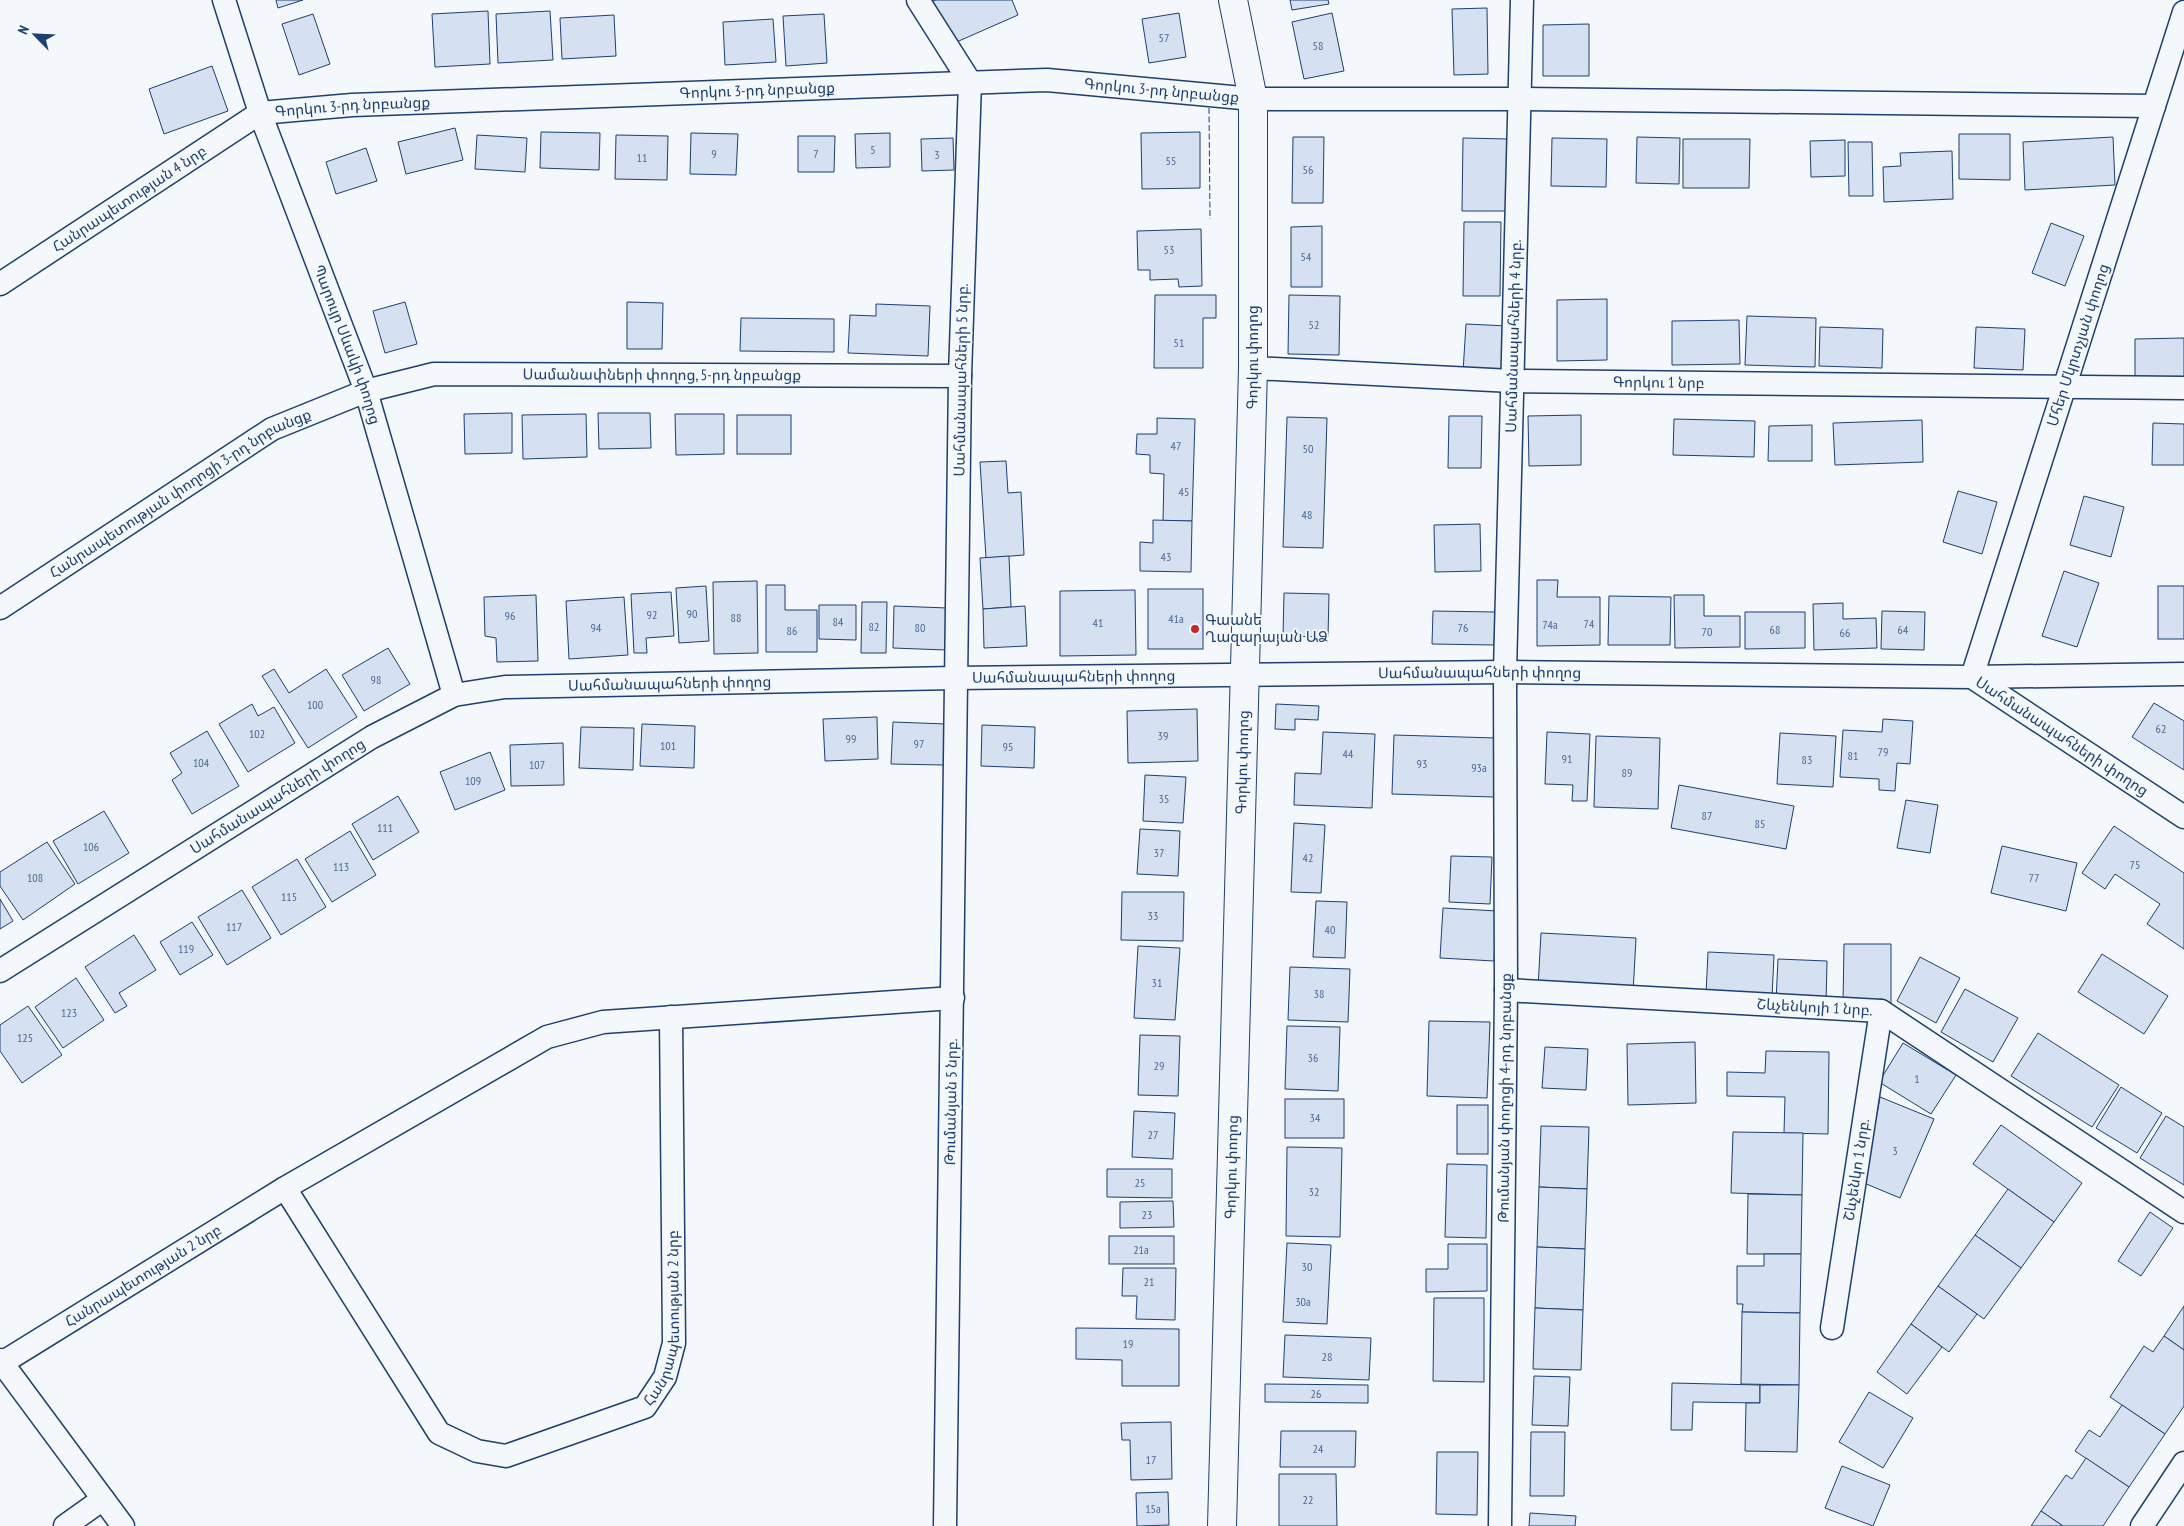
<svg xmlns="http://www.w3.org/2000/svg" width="2184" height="1526" font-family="'PT Sans Narrow','Noto Sans Armenian',sans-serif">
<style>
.building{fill:#d5e0f0;stroke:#1d3f73}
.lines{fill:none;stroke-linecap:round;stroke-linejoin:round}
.minor-casing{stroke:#1d3f73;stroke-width:25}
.tertiary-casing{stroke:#1d3f73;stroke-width:30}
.minor{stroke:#f4f7fb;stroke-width:22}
.tertiary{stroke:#f4f7fb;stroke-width:28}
.fence{stroke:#1d3f73;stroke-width:1;stroke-dasharray:6 2.5;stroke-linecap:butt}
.poi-dot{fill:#c62828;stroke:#f4f7fb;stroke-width:2}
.labels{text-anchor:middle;stroke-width:4;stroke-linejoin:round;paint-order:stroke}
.number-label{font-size:12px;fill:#4b6792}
.street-label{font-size:15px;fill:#1d3f73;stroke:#f4f7fb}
.poi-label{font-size:15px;fill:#1d3f73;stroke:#f4f7fb;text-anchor:start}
</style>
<rect width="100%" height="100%" fill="#f4f7fb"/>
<g class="building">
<path d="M276 0H303L278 8Z"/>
<path d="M936 0H1012L1018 15 952 44 933 1Z"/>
<path d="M1290 0H1328L1329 4 1292 10Z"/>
<path d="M1487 8 1488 74 1454 75 1452 9Z"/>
<path d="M488 11 490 64 435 67 432 14Z"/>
<path d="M550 11 553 60 498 63 496 14Z"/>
<path d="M1179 13 1186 57 1149 63 1142 19Z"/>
<path d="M1332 13 1344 71 1304 79 1292 22Z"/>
<path d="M313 14 330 64 299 75 282 24Z"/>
<path d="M824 14 827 63 786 66 783 16Z"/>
<path d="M614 15 616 56 562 59 560 18Z"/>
<path d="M773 19 776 62 725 65 723 22Z"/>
<path d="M1589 24V76H1543V25Z"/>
<path d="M212 66 228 111 164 134 149 89Z"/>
<path d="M455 128 463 160 406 174 398 142Z"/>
<path d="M541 132 600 133 599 170 540 168Z"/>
<path d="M1200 132V188L1142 189 1141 133Z"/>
<path d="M691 133 738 134 736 175 690 174Z"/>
<path d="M890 133V167L856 168 855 134Z"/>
<path d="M1959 134H2010V180L1959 179Z"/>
<path d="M477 135 527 138 525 172 475 169Z"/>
<path d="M616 135 668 136 667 180 615 179Z"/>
<path d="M798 136H835L834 172H798Z"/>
<path d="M1293 137H1324L1323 203H1292Z"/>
<path d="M1637 137 1680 138 1679 184 1636 183Z"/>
<path d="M2113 137 2115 185 2025 190 2023 142Z"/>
<path d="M953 138 954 170 922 171 921 139Z"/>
<path d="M1463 138 1508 139 1507 211H1462Z"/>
<path d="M1552 138 1607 139 1606 187 1551 186Z"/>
<path d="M1683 139H1750L1749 188H1683Z"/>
<path d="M1845 140V176L1811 177 1810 141Z"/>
<path d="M1848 142H1872L1873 196H1849Z"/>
<path d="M366 148 377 181 336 194 326 162Z"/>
<path d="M1952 151 1953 199 1884 202 1883 167 1901 166 1900 153Z"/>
<path d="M1464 222H1501L1500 296H1463Z"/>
<path d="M2051 223 2084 236 2065 286 2032 273Z"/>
<path d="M1322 226V287H1291V227Z"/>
<path d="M1201 229 1202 286 1179 287 1178 279 1150 280V270H1138L1137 231Z"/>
<path d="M1155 295H1216V318H1203V368H1154Z"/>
<path d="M1289 295 1340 296 1339 355 1288 354Z"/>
<path d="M1607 299V360L1557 361V300Z"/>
<path d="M405 302 417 344 385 353 373 311Z"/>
<path d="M627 302 663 303 662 349H627Z"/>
<path d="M876 304 930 306 928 356 848 353 850 315 876 316Z"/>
<path d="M1747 316 1816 318 1815 367 1745 365Z"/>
<path d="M741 318 834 319V352L740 351Z"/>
<path d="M1739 320 1740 364 1672 365V321Z"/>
<path d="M1466 324 1508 326 1505 375 1463 372Z"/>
<path d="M1820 327 1883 329 1882 368 1819 366Z"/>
<path d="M1976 327 2025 329 2023 370 1974 368Z"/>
<path d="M2184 338V378L2135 379V339Z"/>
<path d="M512 413V453L465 454 464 414Z"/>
<path d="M598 413H650L651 448 599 449Z"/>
<path d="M586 414 587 457 523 459 522 415Z"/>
<path d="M675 414H724V454L676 455Z"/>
<rect x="737" y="415" width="54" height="39"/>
<path d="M1581 415V465L1529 466 1528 416Z"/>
<path d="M1449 416H1482L1481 468H1448Z"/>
<path d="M1287 417 1327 418 1323 548 1283 547Z"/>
<path d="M1157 418 1195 419 1192 521H1163L1164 474 1150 473V455L1136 454 1137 434H1157Z"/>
<path d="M1674 419 1755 421 1754 457 1673 455Z"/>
<path d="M1922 420 1923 462 1835 465 1833 423Z"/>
<path d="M2153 423 2184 424V465H2152Z"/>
<path d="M1812 425V461H1768L1769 426Z"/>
<path d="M1006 461 1008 493 1021 492 1024 555 986 558 980 462Z"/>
<path d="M1958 491 1997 502 1982 554 1943 542Z"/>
<path d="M2084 496 2124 507 2111 557 2070 545Z"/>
<path d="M1153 520 1192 521 1191 572 1140 571V542L1153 543Z"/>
<path d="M1480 524 1481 571 1435 572 1434 525Z"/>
<path d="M1009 556 1011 607 983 609 980 558Z"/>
<path d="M2064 571 2099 583 2077 647 2042 636Z"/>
<path d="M1537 580H1558L1557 597H1600V645L1537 646Z"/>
<path d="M757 581 758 653 714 654 713 582Z"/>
<path d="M766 585H785V610H817V652H766Z"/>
<path d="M706 586 709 641 679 643 676 588Z"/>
<rect x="2158" y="586" width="26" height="53"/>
<rect x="1148" y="589" width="55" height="60"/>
<path d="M1135 590 1136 655 1060 656V591Z"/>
<path d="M671 592 674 636 646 638 647 653H634L631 594Z"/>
<path d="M1284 593 1329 594 1328 637 1283 636Z"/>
<path d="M536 595 538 661 497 662 496 638 485 636 484 597Z"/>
<path d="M1674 595H1704V616H1740V647L1675 648Z"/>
<path d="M1609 596 1671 597 1670 645H1608Z"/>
<path d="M624 597 628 655 569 659 566 601Z"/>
<path d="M862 602H887L886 653H861Z"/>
<path d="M1843 603V619L1876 618 1877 648 1814 650 1813 604Z"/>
<path d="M819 605H856V640L819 639Z"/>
<path d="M894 606 948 608 946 650 893 648Z"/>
<path d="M1025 606 1027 646 984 648 983 609Z"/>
<path d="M1433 611 1495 612 1494 645 1432 644Z"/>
<path d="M1882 611 1925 612 1924 650 1881 649Z"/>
<path d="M1745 612H1805V648L1745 649Z"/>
<path d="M388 648 410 684 364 711 342 675Z"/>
<path d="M274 669 289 693 326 669 357 717 308 748 262 676Z"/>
<path d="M2154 703 2184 721V770L2132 737Z"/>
<path d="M252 704 258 716 274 707 295 743 248 772 219 724Z"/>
<path d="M1276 704 1319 706 1318 720 1295 719V730L1275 729Z"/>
<path d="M1197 709 1198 761 1128 763 1127 711Z"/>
<path d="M877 717 878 759 825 761 823 719Z"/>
<path d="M1883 719 1913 721 1910 764 1897 763 1895 791 1879 790V779L1840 777 1843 730 1882 732Z"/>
<path d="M893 722 946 724 944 765 891 764Z"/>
<path d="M642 724 695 726 694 768 640 766Z"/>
<path d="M982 725 1035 727 1034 768 981 766Z"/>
<path d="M581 727 634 728 633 770 579 768Z"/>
<path d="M207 731 239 786 192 814 172 780 182 773 170 753Z"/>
<path d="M1323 732 1375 734 1372 808 1294 805 1295 773 1321 774Z"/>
<path d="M1547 732 1590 734 1587 801H1572L1573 785 1545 784Z"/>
<path d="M1780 733 1836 736 1833 787 1777 784Z"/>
<path d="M1394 735 1496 738 1494 797 1392 794Z"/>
<path d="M1596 736 1660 738 1658 809 1594 807Z"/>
<path d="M563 743 564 785 511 786 510 745Z"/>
<path d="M490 752 505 790 455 810 440 772Z"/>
<path d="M1145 775 1186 777 1183 823 1143 821Z"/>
<path d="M1679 785 1794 806 1786 849 1671 828Z"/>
<path d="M398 796 419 832 373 860 352 824Z"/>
<path d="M1906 800 1938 805 1930 853 1897 848Z"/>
<path d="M104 811 129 853 78 884 53 841Z"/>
<path d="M1294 823 1325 825 1321 893 1291 892Z"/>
<path d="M2114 826 2184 873V949L2147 924 2160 904 2115 874 2105 889 2082 873Z"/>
<path d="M1140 829 1180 831 1178 876 1137 874Z"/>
<path d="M350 831 376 875 332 902 305 859Z"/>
<path d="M47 842 75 884 23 920 0 886V872Z"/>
<path d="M2002 846 2077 863 2066 911 1991 893Z"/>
<path d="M1451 856 1492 857 1490 904 1449 902Z"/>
<path d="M297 859 326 907 281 935 252 887Z"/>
<path d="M242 890 271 938 227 965 198 917Z"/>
<path d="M1122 892H1184L1183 941 1121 940Z"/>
<path d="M0 899 13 921 0 929Z"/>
<path d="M1316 901 1347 902 1345 958 1313 957Z"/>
<path d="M1443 908 1497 911 1494 961 1440 958Z"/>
<path d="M192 922 213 955 180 975 160 942Z"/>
<path d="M1541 933 1636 938 1633 993 1538 988Z"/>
<path d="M134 935 156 970 119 993 127 1006 115 1013 85 967Z"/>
<path d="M1844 944H1891V1004H1843Z"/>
<path d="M1138 946 1180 948 1175 1020 1134 1018Z"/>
<path d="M1708 952 1774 955 1772 998 1706 995Z"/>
<path d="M2102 954 2168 996 2144 1034 2078 992Z"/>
<path d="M1920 957 1960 978 1936 1023 1897 1001Z"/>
<path d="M1778 959 1827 961 1826 1004 1776 1002Z"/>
<path d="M1290 967 1350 969 1348 1022 1288 1020Z"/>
<path d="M76 978 104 1020 63 1048 35 1007Z"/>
<path d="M1965 989 2018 1018 1993 1062 1941 1032Z"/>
<path d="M28 1006 62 1055 22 1083 0 1051V1025Z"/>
<path d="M1429 1021 1490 1022 1487 1098 1427 1096Z"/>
<path d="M1287 1026 1340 1027 1338 1091 1285 1089Z"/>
<path d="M2038 1033 2119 1085 2092 1127 2011 1076Z"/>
<path d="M1140 1035 1180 1036 1178 1096 1138 1095Z"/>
<path d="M1695 1042 1696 1103 1628 1105 1627 1044Z"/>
<path d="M1903 1043 1956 1075 1931 1114 1879 1082Z"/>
<path d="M1545 1047 1588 1049 1586 1090 1542 1088Z"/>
<path d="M1766 1051 1829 1052 1828 1134 1784 1133 1785 1097 1727 1096V1072L1765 1073Z"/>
<path d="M2121 1087 2162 1113 2137 1153 2096 1128Z"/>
<path d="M1880 1097 1934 1119 1900 1198 1864 1183Z"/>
<rect x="1285" y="1099" width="59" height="39"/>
<rect x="1457" y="1105" width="31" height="49"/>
<path d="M1134 1111 1175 1113 1173 1159 1132 1157Z"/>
<path d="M2166 1116 2184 1127V1185L2140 1158Z"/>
<path d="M2001 1125 2082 1183 2054 1222 1973 1164Z"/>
<path d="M1541 1126 1589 1127 1587 1189 1539 1187Z"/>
<path d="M1733 1132 1803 1133 1802 1195 1731 1193Z"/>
<path d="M1287 1147 1342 1148 1340 1237 1286 1236Z"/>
<path d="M1447 1164 1487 1165 1486 1238 1445 1237Z"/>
<path d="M1107 1169H1172V1198L1107 1197Z"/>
<path d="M1539 1187 1587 1189 1585 1249 1537 1247Z"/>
<path d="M2008 1189 2054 1222 2021 1268 1975 1235Z"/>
<path d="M1748 1194 1802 1195 1801 1254H1747Z"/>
<path d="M1173 1201 1174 1227 1120 1228V1202Z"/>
<path d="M2150 1212 2173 1228 2141 1276 2118 1261Z"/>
<path d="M1975 1235 2021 1268 1984 1319 1938 1286Z"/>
<rect x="1109" y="1236" width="65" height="28"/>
<path d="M1287 1243 1331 1245 1327 1324 1283 1322Z"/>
<path d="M1448 1244H1487V1291L1426 1292V1269H1448Z"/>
<path d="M1537 1247 1585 1249 1583 1310 1535 1308Z"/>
<path d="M1764 1254H1801L1800 1313 1742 1312 1743 1304H1737V1266H1764Z"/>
<path d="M1123 1268H1176L1175 1320 1136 1319 1137 1296H1122Z"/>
<path d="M1938 1286 1977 1314 1949 1352 1911 1324Z"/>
<path d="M1434 1298H1484V1382L1433 1381Z"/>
<path d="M2184 1306V1350L2164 1336Z"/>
<path d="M1535 1308 1583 1310 1581 1370 1533 1369Z"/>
<path d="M1742 1312 1800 1313 1799 1385 1741 1384Z"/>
<path d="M1911 1324 1942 1347 1907 1394 1877 1372Z"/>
<path d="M1076 1328 1179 1329V1386H1122V1360L1076 1359Z"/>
<path d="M1285 1335 1371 1338 1369 1380 1283 1377Z"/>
<path d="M2164 1336 2184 1350V1406L2165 1434 2110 1397 2144 1346 2153 1352Z"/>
<path d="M1534 1376 1570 1377 1568 1426 1532 1425Z"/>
<path d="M1672 1383 1760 1385V1403L1693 1402 1692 1430H1671Z"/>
<path d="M1265 1384 1368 1385V1403L1265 1402Z"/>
<path d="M1760 1385H1799L1797 1452 1745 1451 1746 1403H1760Z"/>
<path d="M1869 1392 1913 1418 1883 1468 1839 1442Z"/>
<path d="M2122 1405 2165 1434 2129 1487 2075 1451 2089 1430 2100 1437Z"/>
<path d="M1171 1422 1172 1479 1131 1480 1130 1440H1122L1121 1423Z"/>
<path d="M1281 1431H1356L1355 1467H1280Z"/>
<path d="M1531 1432H1565L1564 1496H1530Z"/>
<path d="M1437 1452H1478L1477 1515 1436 1514Z"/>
<path d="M2086 1458 2129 1487 2103 1526H2063L2041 1511 2066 1475 2072 1479Z"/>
<path d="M1842 1466 1890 1485 1873 1526 1825 1508Z"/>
<path d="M1279 1474H1336L1337 1526H1279Z"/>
<path d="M1168 1492 1169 1525 1137 1526 1136 1493Z"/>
<path d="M2041 1511 2063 1526H2031Z"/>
<path d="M1530 1513 1576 1516 1575 1526H1529Z"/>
</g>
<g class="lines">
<defs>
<g id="minor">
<path id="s1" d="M224 0 260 113 366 391 454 695"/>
<path d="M918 0 970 82 960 376 945 1526"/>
<path d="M2184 12 1972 677 2184 674"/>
<path id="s2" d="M0 284 260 113 352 105 1047 80 1253 99H1519L2154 106"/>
<path id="s3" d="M1253 368 1512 381 2184 388"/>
<path id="s4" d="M0 608 272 429 366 391 434 374 960 376"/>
<path id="s5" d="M0 971 372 737 454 695 505 687 955 678 1505 672 1972 677 2184 817"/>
<path id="s6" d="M1506 990 1881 1011 2184 1212"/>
<path id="s7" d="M285 1188 439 1433 477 1451 506 1456 645 1407 665 1377 674 1343 671 1017"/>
<path id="s8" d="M1832 1328 1881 1011"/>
<path d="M0 1360 123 1526"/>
<path id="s9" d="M2 1363 285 1188 547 1037 603 1022 953 998"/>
<path d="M65 1526 103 1499"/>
<path id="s10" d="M1500 1526 1506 990 1505 672 1522 0"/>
<path d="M2142 1526 2184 1463"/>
</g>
<g id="tertiary">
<path id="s11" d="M1222 1526 1253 368V99L1233 0"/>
</g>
</defs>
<use href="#minor" class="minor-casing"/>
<use href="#tertiary" class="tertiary-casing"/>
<use href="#minor" class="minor"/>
<use href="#tertiary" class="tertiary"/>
<path class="fence" d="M1209 108 1210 219"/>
</g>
<circle class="poi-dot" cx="1195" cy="629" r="5"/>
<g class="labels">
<g class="number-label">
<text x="1164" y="42">57</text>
<text x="1318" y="50">58</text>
<text x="873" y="154">5</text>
<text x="714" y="158">9</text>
<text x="816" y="158">7</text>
<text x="937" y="159">3</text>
<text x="642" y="162">11</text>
<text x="1171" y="165">55</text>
<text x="1308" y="174">56</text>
<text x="1169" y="254">53</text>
<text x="1306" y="261">54</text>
<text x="1314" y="329">52</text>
<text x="1179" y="347">51</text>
<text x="1176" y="450">47</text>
<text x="1308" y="453">50</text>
<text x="1184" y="496">45</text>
<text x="1307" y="519">48</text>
<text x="1166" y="561">43</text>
<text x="692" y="618">90</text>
<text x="652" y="619">92</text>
<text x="510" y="620">96</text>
<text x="736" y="622">88</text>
<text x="1176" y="623">41a</text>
<text x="838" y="626">84</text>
<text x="1098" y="627">41</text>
<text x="1589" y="628">74</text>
<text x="1550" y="629">74a</text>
<text x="874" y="631">82</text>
<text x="596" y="632">94</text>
<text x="920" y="632">80</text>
<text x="1463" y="632">76</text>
<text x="1775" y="634">68</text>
<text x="1903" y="634">64</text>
<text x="792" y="635">86</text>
<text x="1707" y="636">70</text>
<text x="1845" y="637">66</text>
<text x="376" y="684">98</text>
<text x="315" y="709">100</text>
<text x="2161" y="733">62</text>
<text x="257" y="738">102</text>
<text x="1163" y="740">39</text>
<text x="851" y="743">99</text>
<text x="919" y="748">97</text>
<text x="668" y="750">101</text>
<text x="1008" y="751">95</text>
<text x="1883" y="756">79</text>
<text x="1348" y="758">44</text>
<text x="1853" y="760">81</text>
<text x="1567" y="763">91</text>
<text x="1807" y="764">83</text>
<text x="201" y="767">104</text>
<text x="1422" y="768">93</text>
<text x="537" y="769">107</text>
<text x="1479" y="772">93a</text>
<text x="1627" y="777">89</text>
<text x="473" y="785">109</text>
<text x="1164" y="803">35</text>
<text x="1707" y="820">87</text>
<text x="1760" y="828">85</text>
<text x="385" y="832">111</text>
<text x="91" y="851">106</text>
<text x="1159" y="857">37</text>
<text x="1308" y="862">42</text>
<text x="2135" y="869">75</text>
<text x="341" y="871">113</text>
<text x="35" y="882">108</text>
<text x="2034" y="882">77</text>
<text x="289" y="901">115</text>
<text x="1153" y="920">33</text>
<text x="234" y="931">117</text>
<text x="1330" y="934">40</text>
<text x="186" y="953">119</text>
<text x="1157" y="987">31</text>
<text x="1319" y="998">38</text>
<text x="69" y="1017">123</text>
<text x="25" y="1042">125</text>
<text x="1313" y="1062">36</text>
<text x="1159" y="1070">29</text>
<text x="1917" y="1083">1</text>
<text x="1315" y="1122">34</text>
<text x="1153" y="1139">27</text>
<text x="1895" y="1155">3</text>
<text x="1140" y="1187">25</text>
<text x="1314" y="1196">32</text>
<text x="1147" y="1219">23</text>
<text x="1141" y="1254">21a</text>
<text x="1307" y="1271">30</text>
<text x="1149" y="1286">21</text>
<text x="1303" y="1306">30a</text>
<text x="1128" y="1348">19</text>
<text x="1327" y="1361">28</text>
<text x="1316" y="1398">26</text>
<text x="1318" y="1453">24</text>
<text x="1151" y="1464">17</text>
<text x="1308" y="1504">22</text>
<text x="1153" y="1513">15а</text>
</g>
<g class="street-label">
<text dy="5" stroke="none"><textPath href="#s2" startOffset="809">Գորկու 3-րդ նրբանցք</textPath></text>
<text dy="5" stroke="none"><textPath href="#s2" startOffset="1214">Գորկու 3-րդ նրբանցք</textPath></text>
<text dy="5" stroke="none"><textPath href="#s2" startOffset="404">Գորկու 3-րդ նրբանցք</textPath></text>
<text dy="5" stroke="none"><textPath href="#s2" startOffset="155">Հանրապետության 4 նրբ</textPath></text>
<text dy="5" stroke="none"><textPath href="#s10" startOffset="1190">Սահմանապահների 4 նրբ.</textPath></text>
<text dy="5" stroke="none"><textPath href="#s1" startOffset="366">Պարույր Սևակի փողոց</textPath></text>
<text transform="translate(2078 345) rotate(-72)" y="5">Մհեր Մկրտչյան փողոց</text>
<text dy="5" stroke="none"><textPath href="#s11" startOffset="1169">Գորկու փողոց</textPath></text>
<text dy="5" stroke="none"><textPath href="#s4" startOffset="725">Սամանափների փողոց, 5-րդ նրբանցք</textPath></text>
<text transform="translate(961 380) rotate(-89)" y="5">Սահմանապահների 5 նրբ.</text>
<text dy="5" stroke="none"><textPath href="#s3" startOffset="406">Գորկու 1 նրբ</textPath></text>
<text dy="5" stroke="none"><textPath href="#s4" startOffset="214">Հանրապետության փողոցի 3-րդ նրբանցք</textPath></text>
<text dy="5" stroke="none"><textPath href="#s5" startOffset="1558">Սահմանապահների փողոց</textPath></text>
<text dy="5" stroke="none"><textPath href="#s5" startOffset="1152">Սահմանապահների փողոց</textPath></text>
<text dy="5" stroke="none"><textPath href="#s5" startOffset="748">Սահմանապահների փողոց</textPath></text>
<text dy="5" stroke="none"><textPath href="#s5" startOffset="2158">Սահմանապահների փողոց</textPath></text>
<text dy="5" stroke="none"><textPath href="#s11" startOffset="764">Գորկու փողոց</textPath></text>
<text dy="5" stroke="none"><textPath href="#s5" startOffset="328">Սահմանապահների փողոց</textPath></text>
<text dy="5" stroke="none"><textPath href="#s6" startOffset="309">Շևչենկոյի 1 նրբ.</textPath></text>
<text dy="5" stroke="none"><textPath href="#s10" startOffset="428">Թումանյան փողոցի 4-րդ նրբանցք</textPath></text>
<text transform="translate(951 1102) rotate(-89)" y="5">Թումանյան 5 նրբ.</text>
<text dy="5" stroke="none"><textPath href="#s11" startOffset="359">Գորկու փողոց</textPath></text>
<text dy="5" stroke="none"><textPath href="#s8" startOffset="160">Շևչենկո 1 նրբ.</textPath></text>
<text dy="5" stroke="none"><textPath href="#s9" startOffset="166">Հանրապետության 2 նրբ</textPath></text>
<text dy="5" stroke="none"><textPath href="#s7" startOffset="602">Հանրապետության 2 նրբ</textPath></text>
</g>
<g class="poi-label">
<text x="1205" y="625">Գաանե<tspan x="1205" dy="17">Ղազարայան ԱՁ</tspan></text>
</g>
</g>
<g transform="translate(35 35) rotate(294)" stroke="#f4f7fb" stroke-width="4" paint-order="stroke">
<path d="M0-4L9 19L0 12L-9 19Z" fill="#1d3f73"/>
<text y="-8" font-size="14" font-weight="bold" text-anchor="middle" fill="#1d3f73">N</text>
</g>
</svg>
